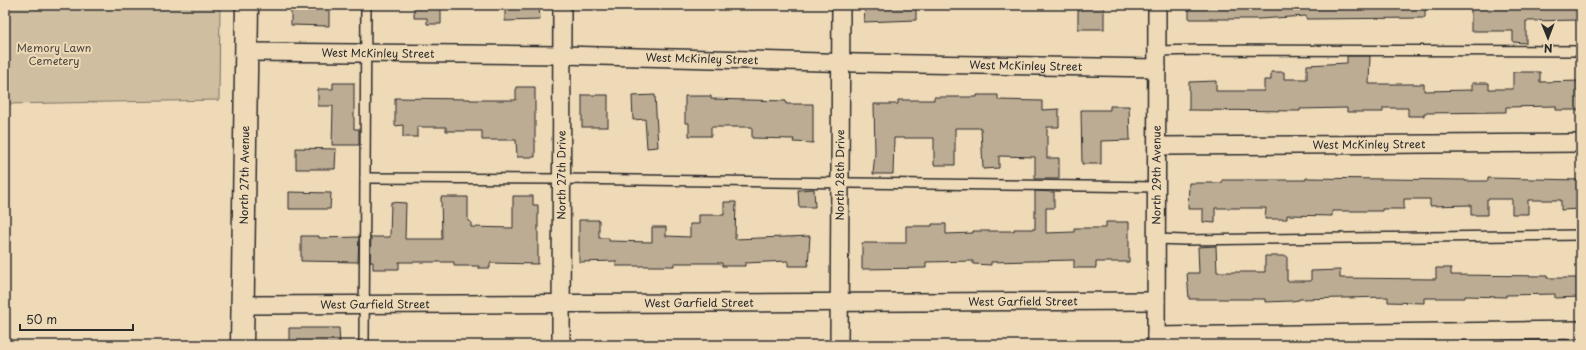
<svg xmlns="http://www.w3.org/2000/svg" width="1586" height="350" font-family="'Playpen Sans',sans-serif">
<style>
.green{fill:#cfbea0;stroke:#7d7466}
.building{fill:#bcac93;stroke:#2b2b2b}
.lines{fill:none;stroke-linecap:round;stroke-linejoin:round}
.lane-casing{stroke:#2b2b2b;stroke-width:12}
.street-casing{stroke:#2b2b2b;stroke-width:20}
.secondary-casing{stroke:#2b2b2b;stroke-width:25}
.lane{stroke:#efdab8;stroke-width:9}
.street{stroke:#efdab8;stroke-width:17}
.secondary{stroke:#efdab8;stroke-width:22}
.labels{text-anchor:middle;stroke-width:4;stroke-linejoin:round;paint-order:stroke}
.park-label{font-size:11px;fill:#4c4842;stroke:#efdab8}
.street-label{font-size:11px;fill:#2b2b2b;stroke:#efdab8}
</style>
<rect width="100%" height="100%" fill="#efdab8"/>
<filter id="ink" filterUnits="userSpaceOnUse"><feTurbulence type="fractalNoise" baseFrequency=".025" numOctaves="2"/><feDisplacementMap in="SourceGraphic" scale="8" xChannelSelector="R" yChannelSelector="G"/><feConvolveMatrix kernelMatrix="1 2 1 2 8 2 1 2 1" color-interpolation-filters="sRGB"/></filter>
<g filter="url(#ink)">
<path class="green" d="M5 5H220L219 100 5 104Z"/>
<g class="building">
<path d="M291 5H329V26L291 25Z"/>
<path d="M414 5H441V24H427V18H414Z"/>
<path d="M505 5H539L540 20 505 21Z"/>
<path d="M865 5H916V20L864 22Z"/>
<rect x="1078" y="5" width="26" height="24"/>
<path d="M1189 5H1425V18L1306 19V16L1259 19H1189Z"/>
<path d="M1471 5H1581V20L1526 21V43L1513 42V31H1471Z"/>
<path d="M1347 56H1370L1369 84H1424V91L1472 90V83H1489V89H1513V72H1540V82L1581 81V110H1556V106L1506 107V112L1424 113V116H1408V108H1383V112H1347V108L1300 109V111L1189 110V82L1216 81V91H1264V80H1271V72H1284V79H1307V65L1347 63Z"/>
<path d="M333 83H354V129H359V145H332L333 106H318V89H333Z"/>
<path d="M516 87H535V157H517L516 140H482V131H446V127H417V137H403V125L395 126V98L470 99V100H516Z"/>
<rect x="582" y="95" width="26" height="32"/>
<path d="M655 95 658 147 647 148 645 119 633 120 632 96Z"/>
<path d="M977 95H998V100L1042 101V110L1059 109V127H1047V158H1059V179H1035V157L999 156V168L983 169 981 128H955V165H934V138H894L893 174H873L875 153 874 104H898V100H934V97H977Z"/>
<path d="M685 96H711V99L786 101V104H813V143L793 142 794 139 752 138V127H711V136H689V123H685Z"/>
<path d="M1110 106H1129L1130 140 1101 141V164H1082L1081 110H1110Z"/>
<path d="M296 148 336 149 335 169H296Z"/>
<path d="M1306 178 1465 180V181H1488V178L1581 180V209L1561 210V200H1528V214H1512V199H1487V215H1471V205L1430 206V199H1404V209H1382V211H1332V216L1287 215V219H1265L1266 208H1215V223L1203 222V209H1188L1189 183H1222V180H1306Z"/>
<path d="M814 189 815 207H799L798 190Z"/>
<path d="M1035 191 1054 192V208H1046V233L1074 232V228H1106V222H1129V262H1096V268H1074V260L991 262V265L973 264V261L926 262V268L862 269V243H906V226H932V224H946V234L973 233V231H1014V229H1035Z"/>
<path d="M289 192 331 193 330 209H289Z"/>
<path d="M513 196H533V205H538V264L490 263V268H478L479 266H454V262H399V269H373V262H370L371 237H390L391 202 406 203 405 239H442L441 197H468V221L471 222V227L513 228Z"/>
<path d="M724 202H736L735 239 810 236 808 266H788V261L745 263V266H722V263H674V266H616V261L579 262V220H599V238H609V241L652 242V227H666V236L690 237V224H699V215H724Z"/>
<path d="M301 236H319V238L359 237 358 262 301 261Z"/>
<path d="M1216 246 1217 272H1265V256H1287V281H1311V271L1340 270V278L1436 279V268H1451V275L1547 276V278H1581V297L1555 298V294L1506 295V297L1465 296V298H1424V303L1388 302V297L1299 299V300L1291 301 1265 302V299H1189L1187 273H1199L1198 247Z"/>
<path d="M289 328H339L340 345H289Z"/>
</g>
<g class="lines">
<defs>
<g id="lane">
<path d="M1157 51 1200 50 1581 51"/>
<path d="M365 178 561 179 1157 187"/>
<path d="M1156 239 1185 240 1581 235"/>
<path d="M364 345 366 5"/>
</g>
<g id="street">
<path id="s1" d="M246 52 562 55 858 63 1157 68"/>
<path id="s2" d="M1157 146 1581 143"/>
<path id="s3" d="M243 305 1156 301"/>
<path d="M1156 336 1581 330"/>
<path id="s4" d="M561 345 562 5"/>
<path id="s5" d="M839 345 841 5"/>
<path id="s6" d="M1156 345 1157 5"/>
</g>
<g id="secondary">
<path id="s7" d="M242 345 247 5"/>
</g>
</defs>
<use href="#lane" class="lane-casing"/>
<use href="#street" class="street-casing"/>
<use href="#secondary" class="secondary-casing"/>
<use href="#lane" class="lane"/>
<use href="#street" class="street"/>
<use href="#secondary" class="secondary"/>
</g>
</g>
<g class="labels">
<g class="park-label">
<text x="54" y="52">Memory Lawn<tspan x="54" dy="13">Cemetery</tspan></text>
</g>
<g class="street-label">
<text dy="4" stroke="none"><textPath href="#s1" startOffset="132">West McKinley Street</textPath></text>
<text dy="4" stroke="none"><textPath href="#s1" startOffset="456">West McKinley Street</textPath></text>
<text dy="4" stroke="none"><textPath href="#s1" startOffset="780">West McKinley Street</textPath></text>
<text dy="4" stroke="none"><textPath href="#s2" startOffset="212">West McKinley Street</textPath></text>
<text dy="4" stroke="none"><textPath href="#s7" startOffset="170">North 27th Avenue</textPath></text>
<text dy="4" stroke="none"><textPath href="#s4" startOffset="170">North 27th Drive</textPath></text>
<text dy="4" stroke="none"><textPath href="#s5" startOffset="170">North 28th Drive</textPath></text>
<text dy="4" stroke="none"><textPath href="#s6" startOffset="170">North 29th Avenue</textPath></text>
<text dy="4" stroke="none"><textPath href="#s3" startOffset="780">West Garfield Street</textPath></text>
<text dy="4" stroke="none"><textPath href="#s3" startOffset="456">West Garfield Street</textPath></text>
<text dy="4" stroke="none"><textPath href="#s3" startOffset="132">West Garfield Street</textPath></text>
</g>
</g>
<rect width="1586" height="350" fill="none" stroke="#efdab8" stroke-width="20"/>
<rect x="10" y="10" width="1566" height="330" fill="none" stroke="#2b2b2b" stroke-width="1.5" filter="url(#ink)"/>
<g transform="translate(1548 38) rotate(179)" stroke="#efdab8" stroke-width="3" paint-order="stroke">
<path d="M0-3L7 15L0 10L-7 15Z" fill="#2b2b2b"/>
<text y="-6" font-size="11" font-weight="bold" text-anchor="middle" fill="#2b2b2b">N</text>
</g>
<path d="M20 324v6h113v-6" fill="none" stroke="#2b2b2b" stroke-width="2"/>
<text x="26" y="324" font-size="12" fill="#2b2b2b" stroke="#efdab8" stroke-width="3" paint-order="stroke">50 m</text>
</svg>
